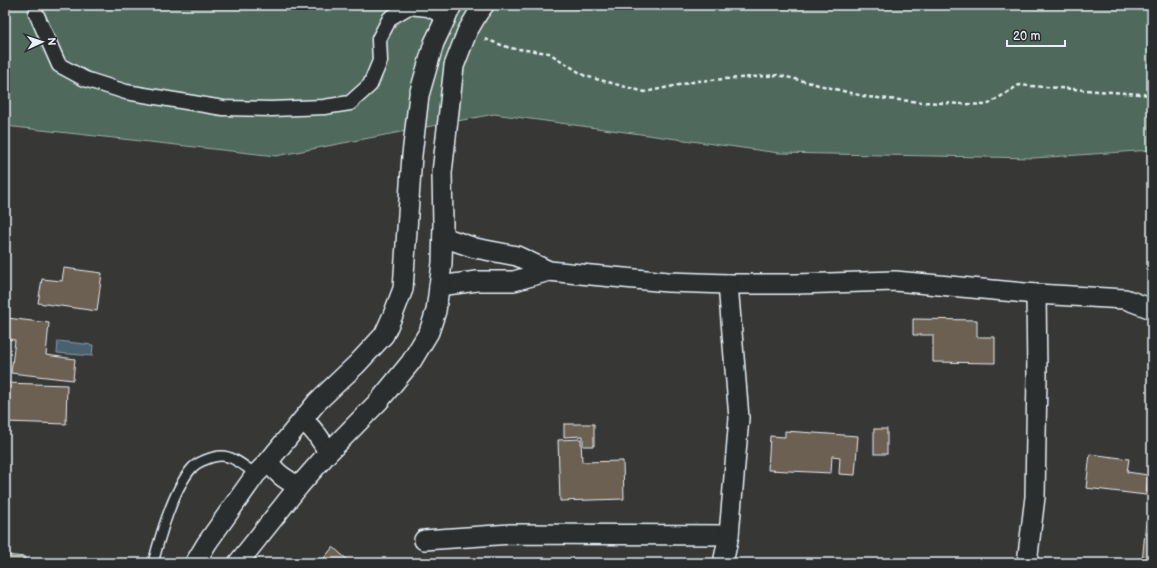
<svg xmlns="http://www.w3.org/2000/svg" width="1157" height="568" font-family="'Balsamiq Sans',sans-serif">
<style>
.green{fill:#506b5b;stroke:#9caeaa}
.water{fill:#4a616e;stroke:#899ba5}
.building{fill:#6c6153;stroke:#e8f1f8}
.lines{fill:none;stroke-linecap:round;stroke-linejoin:round}
.service-casing{stroke:#e8f1f8;stroke-width:12}
.pedestrian-casing{stroke:#e8f1f8;stroke-width:17}
.minor-casing{stroke:#e8f1f8;stroke-width:22}
.path{stroke:#e8f1f8;stroke-width:2.5;stroke-dasharray:4 3;stroke-linecap:butt}
.service{stroke:#2a2d2e;stroke-width:9}
.pedestrian{stroke:#2a2d2e;stroke-width:14}
.minor{stroke:#2a2d2e;stroke-width:19}
</style>
<rect width="100%" height="100%" fill="#373735"/>
<filter id="ink" filterUnits="userSpaceOnUse"><feTurbulence type="fractalNoise" baseFrequency=".025" numOctaves="2"/><feDisplacementMap in="SourceGraphic" scale="8" xChannelSelector="R" yChannelSelector="G"/><feConvolveMatrix kernelMatrix="1 2 1 2 8 2 1 2 1" color-interpolation-filters="sRGB"/></filter>
<g filter="url(#ink)">
<path class="green" d="M5 5H1152V150L1034 158 779 153 494 114 276 156 5 126Z"/>
<path class="water" d="M58 341 93 345 92 356 57 353Z"/>
<g class="building">
<path d="M64 268 102 273 97 311 38 303 42 279 62 281Z"/>
<path d="M7 318 49 323 46 355 75 359 73 380 11 373 15 340 5 339Z"/>
<path d="M913 319 977 320V337H995V363L933 362V335H913Z"/>
<path d="M5 383 67 385 66 424 5 422Z"/>
<path d="M564 424H594V446H583V436L564 437Z"/>
<rect x="874" y="429" width="13" height="25"/>
<path d="M785 431 858 436 855 475 839 474 840 457 832 456 831 473 768 470 770 436 785 437Z"/>
<path d="M581 439 582 462 623 461 624 499 560 501 558 440Z"/>
<path d="M1090 454 1129 459 1127 472 1148 475 1146 495 1086 488Z"/>
<path d="M1146 521 1152 522V563H1142Z"/>
<path d="M333 547 351 563H320Z"/>
<path d="M5 555 25 557 24 563H5Z"/>
</g>
<g class="lines">
<defs>
<path id="service" d="M153 563C160 536 174 487 193 467 198 462 213 456 221 456 234 456 245 467 256 474"/>
<path id="pedestrian" d="M36 13 59 65 85 79 126 92 223 108 271 109 324 107 350 103 370 85 380 61 379 39 390 18 409 7 428 9 446 18"/>
<g id="minor">
<path d="M443 237 475 248 517 256 549 271 569 273 668 282 728 284H796L895 281 1036 294 1125 299 1152 309"/>
<path d="M439 286 477 281H514L549 271"/>
<path d="M303 420C314 430 322 439 328 453"/>
<path d="M268 462C278 474 285 480 299 486"/>
<path d="M424 540 511 534 729 535"/>
<path d="M195 563 207 543 256 474 268 462 317 402 357 364 384 335 393 315 403 289 412 155 419 95 434 43 452 5"/>
<path d="M238 563 299 486 328 453 379 401 411 362 429 332 436 311 442 263 443 224 442 173 454 66 467 32 478 13 484 5"/>
<path d="M723 563 729 535 739 418 728 284"/>
<path d="M1027 563 1035 497 1037 375 1036 294"/>
</g>
</defs>
<use href="#service" class="service-casing"/>
<use href="#pedestrian" class="pedestrian-casing"/>
<use href="#minor" class="minor-casing"/>
<path class="path" d="M485 39 510 48 549 53 585 76 645 92 698 81 779 75 867 97 921 102 987 105 1019 85 1152 95"/>
<use href="#service" class="service"/>
<use href="#pedestrian" class="pedestrian"/>
<use href="#minor" class="minor"/>
</g>
</g>
<rect width="1157" height="568" fill="none" stroke="#2a2d2e" stroke-width="20"/>
<rect x="10" y="10" width="1137" height="548" fill="none" stroke="#e8f1f8" stroke-width="1.5" filter="url(#ink)"/>
<g transform="translate(42 42) rotate(87)" stroke="#2a2d2e" stroke-width="3" paint-order="stroke">
<path d="M0-3L7 15L0 10L-7 15Z" fill="#e8f1f8"/>
<text y="-6" font-size="11" font-weight="bold" text-anchor="middle" fill="#e8f1f8">N</text>
</g>
<path d="M1007 40v6h58v-6" fill="none" stroke="#e8f1f8" stroke-width="2"/>
<text x="1013" y="40" font-size="12" fill="#e8f1f8" stroke="#2a2d2e" stroke-width="3" paint-order="stroke">20 m</text>
</svg>
